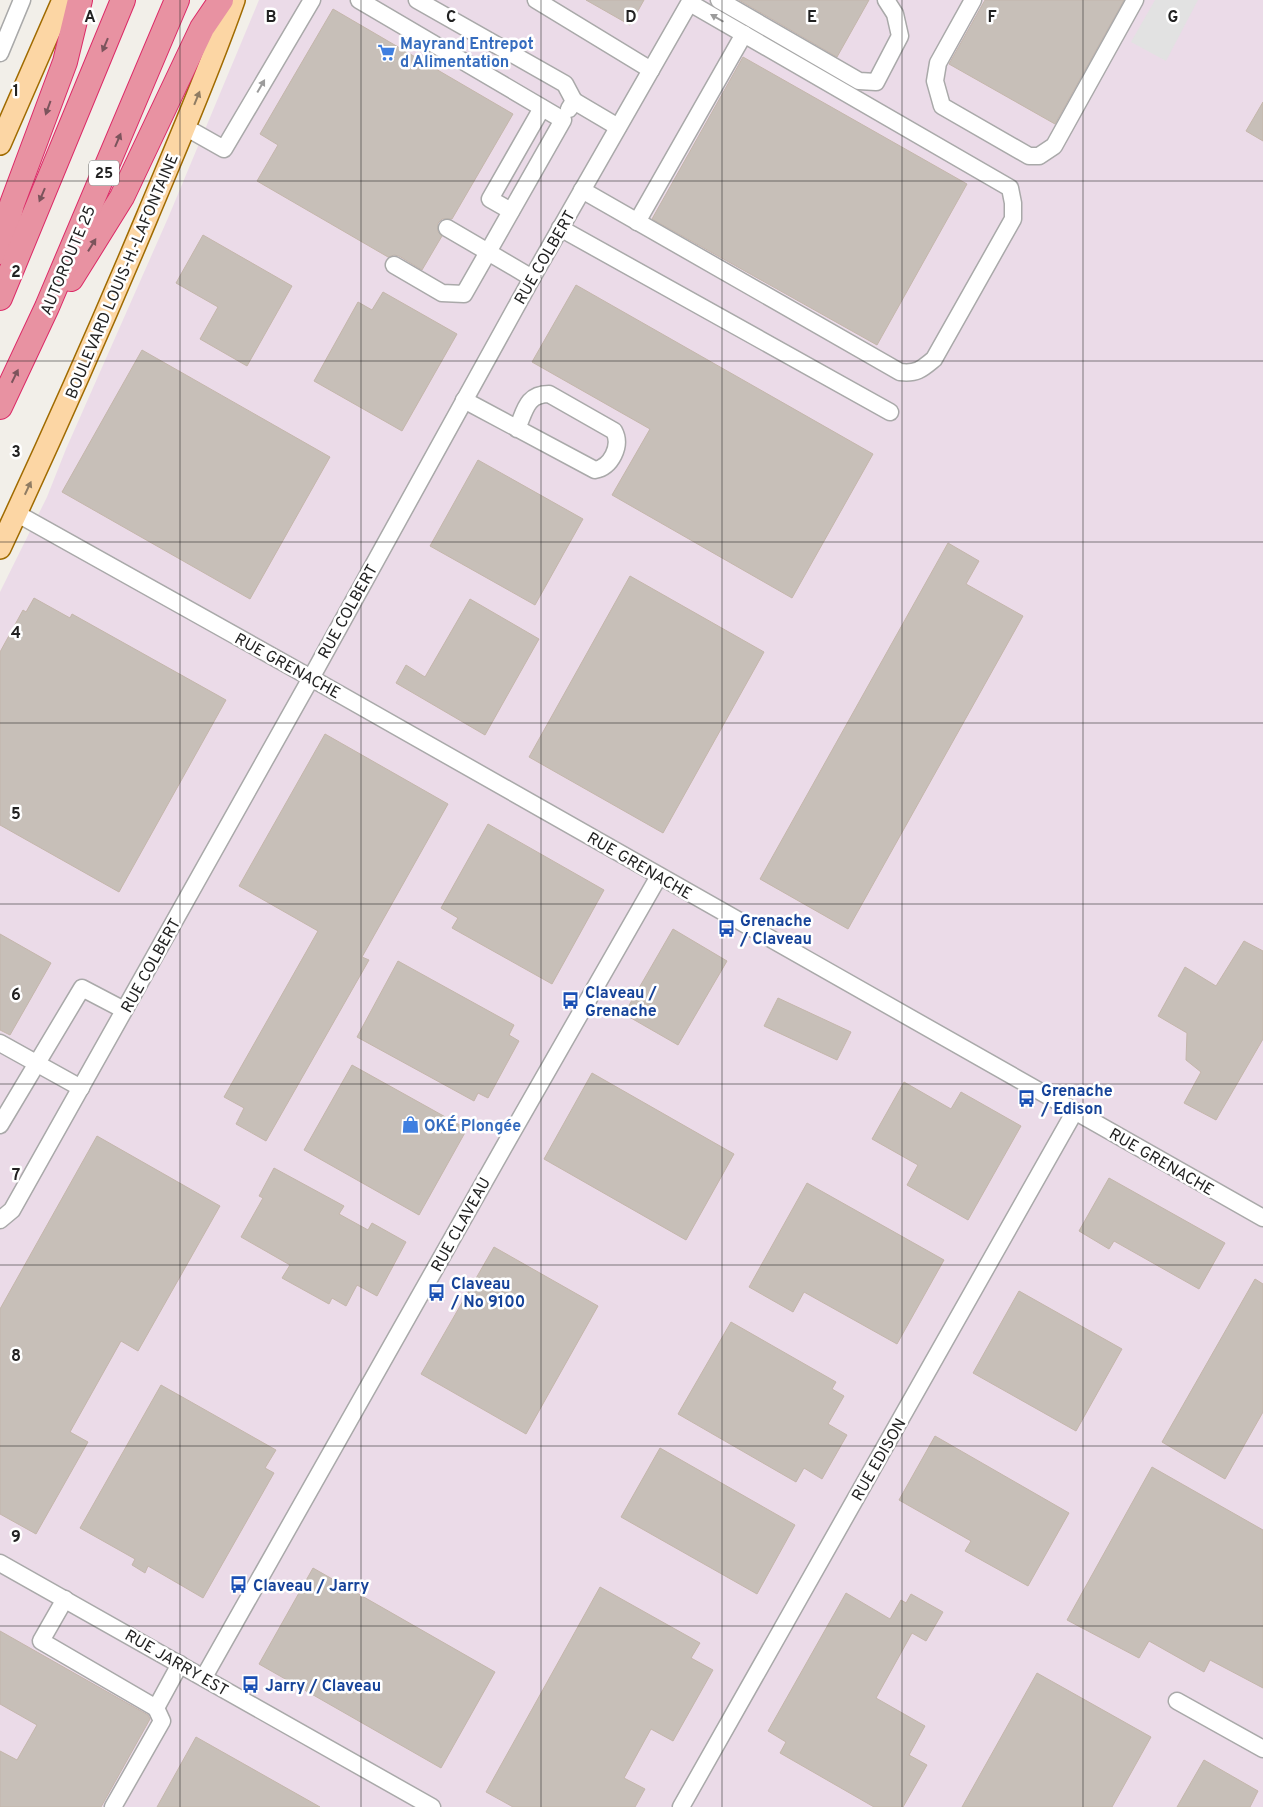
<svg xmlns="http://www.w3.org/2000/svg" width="1263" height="1807" font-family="Overpass,sans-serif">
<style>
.industrial{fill:#ebdbe8}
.parking{fill:#e2e2e2}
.building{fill:#c7bfb8;stroke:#c4b6ab}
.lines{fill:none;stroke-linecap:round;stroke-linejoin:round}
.minor-casing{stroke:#a9a9a9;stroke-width:19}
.major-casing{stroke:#a06b00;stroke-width:24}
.highway-casing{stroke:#dc2a67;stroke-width:26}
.minor{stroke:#fff;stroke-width:16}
.major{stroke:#fcd6a4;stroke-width:21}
.highway{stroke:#e892a2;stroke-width:24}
.oneway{fill:#9c9c9c}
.oneway2{fill:#7b545c}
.oneway3{fill:#8f7c63}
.grid{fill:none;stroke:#222;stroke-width:1;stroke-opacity:0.55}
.labels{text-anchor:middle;stroke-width:5;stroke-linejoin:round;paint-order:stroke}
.shield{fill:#fff;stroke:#646464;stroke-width:1}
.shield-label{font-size:15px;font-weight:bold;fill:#222}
.shop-label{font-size:16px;font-weight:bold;fill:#366cbe;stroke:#fff;text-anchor:start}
.street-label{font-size:16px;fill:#222;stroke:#fff}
.transit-label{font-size:16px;font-weight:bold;fill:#164399;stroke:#fff;text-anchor:start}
.grid-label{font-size:16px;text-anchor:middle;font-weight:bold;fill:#222;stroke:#fff;stroke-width:5;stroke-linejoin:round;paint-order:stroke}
</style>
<rect width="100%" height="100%" fill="#f2efe9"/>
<path class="industrial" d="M259 0H1263V1807H0V592L47 497 66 449 168 218Z"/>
<path class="parking" d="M1155 0H1198L1166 61 1131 42Z"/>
<g class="building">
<path d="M586 0H644L630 25Z"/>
<path d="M739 0H869L837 57Z"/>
<path d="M985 0H1124L1055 124 949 64Z"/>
<path d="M333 9 513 114 452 219H442L438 223V232L442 236 422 270 399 256 394 255 388 257 257 181 278 145 260 134Z"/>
<path d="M743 57 967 184 877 345 652 219Z"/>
<path d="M1263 102V141L1246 131Z"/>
<path d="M203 235 292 286 247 366 200 339 218 307 176 283Z"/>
<path d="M576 285 873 454 792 598 612 495 650 429 532 362Z"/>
<path d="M383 292 457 334 402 431 314 381 358 302 372 310Z"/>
<path d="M142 350 330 457 250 599 62 492Z"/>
<path d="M478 460 583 519 535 605 430 546Z"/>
<path d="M948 543 979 561 966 584 1023 616 848 929 760 879Z"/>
<path d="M630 576 764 652 663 833 529 757Z"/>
<path d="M34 598 70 618 72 614 226 700 119 892 0 825V652L23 610 26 612Z"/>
<path d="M470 599 539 639 485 735 396 683 406 665 425 677Z"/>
<path d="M325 734 448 804 362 957 369 960 266 1141 236 1124 244 1108 224 1097 318 931 239 886Z"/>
<path d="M488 824 604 890 552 984 452 928 458 918 441 908Z"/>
<path d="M673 929 727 961 678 1045 624 1014Z"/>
<path d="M0 934 51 963 10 1035 0 1030Z"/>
<path d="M1244 941 1263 951V1039L1216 1120 1184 1103 1201 1072 1186 1060 1187 1033 1158 1016 1185 967 1216 986Z"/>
<path d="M398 961 514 1025 509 1035 519 1041 488 1098 478 1093 474 1101 357 1037Z"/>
<path d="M778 998 851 1032 837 1060 764 1026Z"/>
<path d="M352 1065 467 1129 419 1215 304 1150Z"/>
<path d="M592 1073 734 1154 686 1240 544 1159Z"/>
<path d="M904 1082 951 1109 961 1092 1021 1126 968 1220 907 1185 918 1165 872 1139Z"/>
<path d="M97 1136 220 1206 138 1351 121 1341 70 1432 88 1442 36 1534 0 1514V1309Z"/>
<path d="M274 1168 344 1206 339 1214 368 1230 372 1223 406 1242 377 1296 357 1285 346 1306 332 1298 329 1304 282 1278 290 1265 241 1237 263 1198 259 1196Z"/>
<path d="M1109 1178 1225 1243 1199 1289 1114 1241 1109 1249 1079 1231Z"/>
<path d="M807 1183 944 1260 897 1344 804 1292 793 1312 749 1287Z"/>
<path d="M494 1247 598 1306 526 1434 421 1374Z"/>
<path d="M1255 1279 1263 1284V1412L1225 1479 1162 1442Z"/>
<path d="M1019 1291 1122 1349 1076 1431 973 1373Z"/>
<path d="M731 1322 836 1382 832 1389 844 1396 828 1424 847 1435 822 1479 804 1468 796 1482 678 1414Z"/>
<path d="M161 1385 276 1450 265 1468 274 1473 203 1598 148 1566 145 1573 132 1565 135 1559 80 1528Z"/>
<path d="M935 1436 1069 1513 1028 1586 965 1551 971 1541 899 1500Z"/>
<path d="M660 1448 795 1525 757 1594 621 1517Z"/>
<path d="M1152 1467 1263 1530V1688L1210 1660 1204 1672 1149 1641 1139 1658 1067 1620Z"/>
<path d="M313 1568 495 1672 441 1768 259 1664Z"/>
<path d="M600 1587 700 1643 691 1658 713 1670 673 1741 651 1729 624 1778 645 1789 635 1807H513L486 1792Z"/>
<path d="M846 1593 890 1619 901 1600 906 1603 911 1594 943 1612 926 1641 912 1633 876 1698 925 1726 909 1755 927 1765 903 1807H874L780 1753 786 1742 768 1731Z"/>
<path d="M0 1631 148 1715 150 1719 101 1807H0V1751L17 1760 37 1725 0 1704Z"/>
<path d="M1037 1673 1151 1737 1112 1807H962Z"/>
<path d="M196 1737 320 1807H157Z"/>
<path d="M1204 1760 1258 1791 1250 1807H1177Z"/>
</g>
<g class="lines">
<defs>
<g id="minor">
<path d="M359 0 563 120 488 252 532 278"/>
<path d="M417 0 565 84 574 101"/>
<path d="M536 0 651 70"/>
<path d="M719 0 859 81 876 82 900 36 895 14 886 0"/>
<path d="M973 0 938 63 935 81 942 106 1029 156H1039L1054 146 1135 0"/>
<path d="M0 53 22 0"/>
<path d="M569 109 574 101 618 127"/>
<path d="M185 127 224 149 312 0"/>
<path d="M582 190 900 372C917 374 922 369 934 359L1013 219V203L1010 188 690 3"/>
<path d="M511 211 490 199 542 108"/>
<path d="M637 222 744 34"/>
<path d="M560 228 890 412"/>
<path d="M394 265 442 293 464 294 488 252 447 228"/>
<path d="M464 400 595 470C611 467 622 446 614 431L549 394C526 394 525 411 517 429"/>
<path d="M16 513 311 678 1263 1218"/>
<path d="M0 1043 81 1088"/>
<path d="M0 1125 82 988 124 1010"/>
<path d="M0 1220 12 1210 311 678 532 278 691 0"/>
<path d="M0 1563 432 1807"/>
<path d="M65 1599 41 1641 156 1708 180 1664"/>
<path d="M204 1677 509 1138 659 876"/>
<path d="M1177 1701 1263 1749"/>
<path d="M113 1807 162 1721 156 1708"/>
<path d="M681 1807 1075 1111"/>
</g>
<g id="major">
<path d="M0 144 63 0"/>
<path d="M0 548C51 439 100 329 147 217 177 145 208 74 234 0"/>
</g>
<g id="highway">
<path d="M0 252 12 204 65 62 80 0"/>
<path d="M71 279 122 197 202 28 221 0"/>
<path d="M0 298 123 0"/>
<path d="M0 407 47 307 177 0"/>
</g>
</defs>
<use href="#minor" class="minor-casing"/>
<use href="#major" class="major-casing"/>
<use href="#highway" class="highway-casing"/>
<use href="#minor" class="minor"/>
<use href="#major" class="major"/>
<use href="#highway" class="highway"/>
</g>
<defs><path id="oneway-solid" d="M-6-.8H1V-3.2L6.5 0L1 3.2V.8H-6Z" transform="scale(1.25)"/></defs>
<g class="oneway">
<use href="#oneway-solid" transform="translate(717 18) rotate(-150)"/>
<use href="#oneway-solid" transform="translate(261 86) rotate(-60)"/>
</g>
<g class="oneway2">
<use href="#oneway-solid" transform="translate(105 45) rotate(113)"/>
<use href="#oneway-solid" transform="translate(48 108) rotate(110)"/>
<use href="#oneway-solid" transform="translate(118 140) rotate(-67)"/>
<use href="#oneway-solid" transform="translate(42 195) rotate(113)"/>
<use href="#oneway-solid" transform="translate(92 245) rotate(-58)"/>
<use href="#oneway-solid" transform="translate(15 376) rotate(-64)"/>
</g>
<g class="oneway3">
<use href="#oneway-solid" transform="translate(197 98) rotate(-68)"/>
<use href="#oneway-solid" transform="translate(28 488) rotate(-65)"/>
</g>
<path class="grid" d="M180 0V1807M361 0V1807M541 0V1807M722 0V1807M902 0V1807M1083 0V1807M0 181H1263M0 361H1263M0 542H1263M0 723H1263M0 904H1263M0 1084H1263M0 1265H1263M0 1446H1263M0 1626H1263"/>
<defs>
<symbol id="supermarket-bare" viewBox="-9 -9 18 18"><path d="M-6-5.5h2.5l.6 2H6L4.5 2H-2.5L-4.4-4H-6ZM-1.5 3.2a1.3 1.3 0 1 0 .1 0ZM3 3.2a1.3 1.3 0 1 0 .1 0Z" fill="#3f7fe0" stroke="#fff" stroke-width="2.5" paint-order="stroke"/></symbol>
<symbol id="bus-bare" viewBox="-9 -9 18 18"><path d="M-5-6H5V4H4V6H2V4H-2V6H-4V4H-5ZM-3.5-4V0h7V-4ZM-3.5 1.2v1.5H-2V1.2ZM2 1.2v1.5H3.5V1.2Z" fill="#1a4fb4" stroke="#fff" stroke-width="2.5" paint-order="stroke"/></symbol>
<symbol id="shop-bare" viewBox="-9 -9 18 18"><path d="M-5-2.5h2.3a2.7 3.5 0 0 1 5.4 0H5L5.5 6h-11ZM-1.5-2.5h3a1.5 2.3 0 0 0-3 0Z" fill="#3f7fe0" stroke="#fff" stroke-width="2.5" paint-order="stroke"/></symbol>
</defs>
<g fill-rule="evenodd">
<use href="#supermarket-bare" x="374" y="40" width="25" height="25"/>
<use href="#bus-bare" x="714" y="916" width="25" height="25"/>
<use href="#bus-bare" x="558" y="988" width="25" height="25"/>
<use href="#bus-bare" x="1014" y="1086" width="25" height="25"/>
<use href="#shop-bare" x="398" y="1112" width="25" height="25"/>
<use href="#bus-bare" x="424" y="1280" width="25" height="25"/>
<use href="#bus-bare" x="226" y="1572" width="25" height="25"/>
<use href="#bus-bare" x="238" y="1672" width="25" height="25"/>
</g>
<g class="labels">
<rect class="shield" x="89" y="160.5" width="30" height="25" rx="4"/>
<g class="shield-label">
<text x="104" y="178">25</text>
</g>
<g class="shop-label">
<text x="400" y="49">Mayrand Entrepot<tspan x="400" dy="18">d Alimentation</tspan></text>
<text x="424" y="1131">OKÉ Plongée</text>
</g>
<g class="street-label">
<text transform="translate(544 257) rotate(-60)" y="6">RUE COLBERT</text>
<text transform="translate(67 260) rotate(-67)" y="6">AUTOROUTE 25</text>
<text transform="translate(121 276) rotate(-67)" y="6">BOULEVARD LOUIS-H.-LAFONTAINE</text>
<text transform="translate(347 611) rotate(-61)" y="6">RUE COLBERT</text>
<text transform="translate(288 665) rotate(29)" y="6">RUE GRENACHE</text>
<text transform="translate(640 865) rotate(30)" y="6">RUE GRENACHE</text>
<text transform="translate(150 965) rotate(-61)" y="6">RUE COLBERT</text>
<text transform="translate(1162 1161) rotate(30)" y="6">RUE GRENACHE</text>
<text transform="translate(460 1224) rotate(-61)" y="6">RUE CLAVEAU</text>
<text transform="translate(878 1459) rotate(-60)" y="6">RUE EDISON</text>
<text transform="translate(177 1662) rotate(30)" y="6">RUE JARRY EST</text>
</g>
<g class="transit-label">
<text x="740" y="926">Grenache<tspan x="740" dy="18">/ Claveau</tspan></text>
<text x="585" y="998">Claveau /<tspan x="585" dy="18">Grenache</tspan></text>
<text x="1041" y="1096">Grenache<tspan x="1041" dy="18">/ Edison</tspan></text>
<text x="451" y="1289">Claveau<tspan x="451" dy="18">/ No 9100</tspan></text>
<text x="253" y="1591">Claveau / Jarry</text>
<text x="265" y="1691">Jarry / Claveau</text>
</g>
</g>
<g class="grid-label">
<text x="90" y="22">A</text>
<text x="271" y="22">B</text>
<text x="451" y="22">C</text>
<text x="631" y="22">D</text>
<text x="812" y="22">E</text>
<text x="992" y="22">F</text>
<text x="1173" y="22">G</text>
<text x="16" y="96">1</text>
<text x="16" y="277">2</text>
<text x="16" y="457">3</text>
<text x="16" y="638">4</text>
<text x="16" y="819">5</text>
<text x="16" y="1000">6</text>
<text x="16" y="1180">7</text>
<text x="16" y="1361">8</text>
<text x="16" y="1542">9</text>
</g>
</svg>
